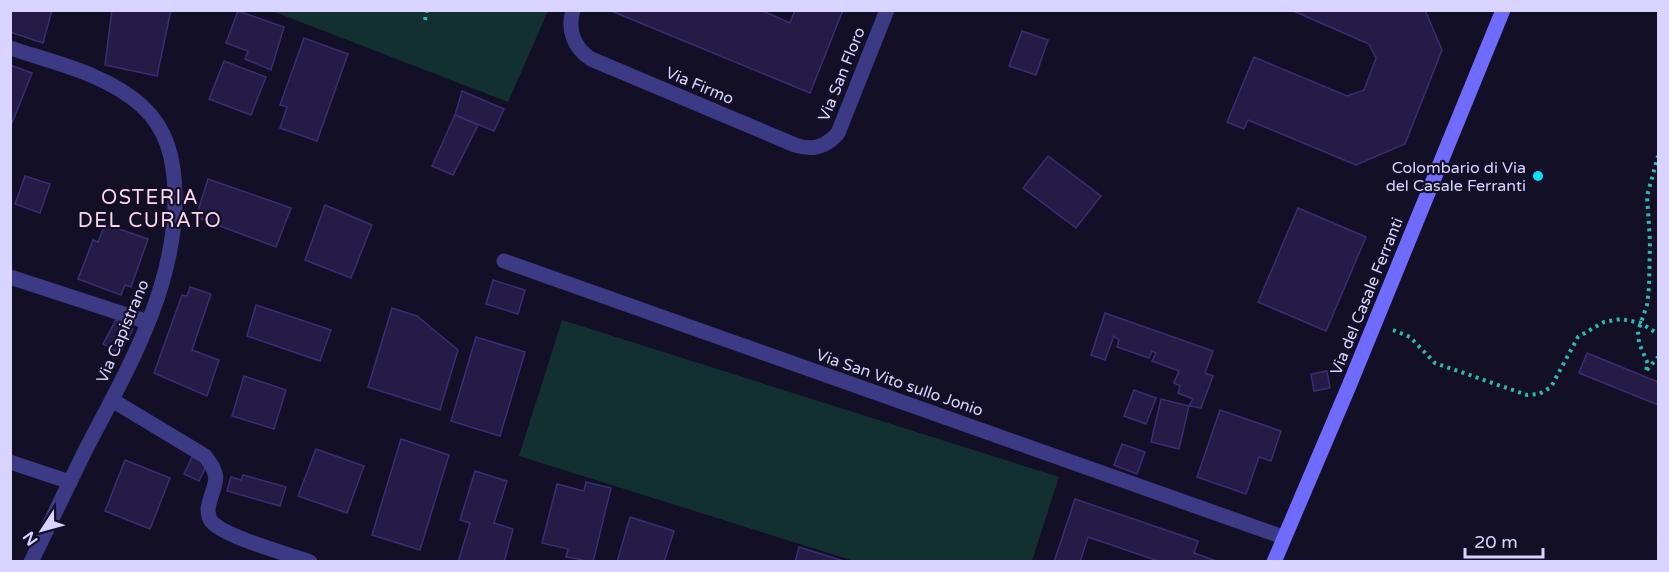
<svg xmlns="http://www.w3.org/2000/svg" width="1669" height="572" font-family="'Varela Round',sans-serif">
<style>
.green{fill:#12302f}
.building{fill:#241b47;stroke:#3b2d73;stroke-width:1.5}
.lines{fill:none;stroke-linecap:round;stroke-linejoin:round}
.path{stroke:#2fb8b0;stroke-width:4;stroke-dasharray:3 4.5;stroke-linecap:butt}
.street{stroke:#3d3a85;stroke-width:15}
.secondary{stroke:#6f6bff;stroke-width:15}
.poi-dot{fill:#00e5ff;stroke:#130f26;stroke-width:2}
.labels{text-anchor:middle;stroke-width:4.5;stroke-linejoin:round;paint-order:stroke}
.street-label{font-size:16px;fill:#d9d4ff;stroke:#130f26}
.poi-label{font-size:16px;fill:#d9d4ff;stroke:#130f26;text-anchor:end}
.quarter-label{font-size:20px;letter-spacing:1.5px;fill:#ffd6f0;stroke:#130f26}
</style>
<rect width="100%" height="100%" fill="#130f26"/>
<g class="green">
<path d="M272 11H548L508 102Z"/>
<path d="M562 320 1059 477 1032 561H854L519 456Z"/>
</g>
<g class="building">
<path d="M10 10H52L43 43 10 32Z"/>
<path d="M112 10H171L157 76 105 65Z"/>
<path d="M609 10H761L790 23 795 10H843L810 93Z"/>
<path d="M1291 10H1425L1442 50 1405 144 1356 165 1248 120 1244 129 1227 122 1254 57 1347 96 1364 90 1376 58 1369 44Z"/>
<path d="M238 11 284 27 271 70 245 59 248 51 226 43Z"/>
<path d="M1022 31 1048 40 1036 75 1009 66Z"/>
<path d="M304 38 348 54 317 141 280 128 287 107 280 105Z"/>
<path d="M224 61 266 77 251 115 209 99Z"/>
<path d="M10 65 32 73 10 128Z"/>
<path d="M462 91 504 109 494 131 455 115Z"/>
<path d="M455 115 478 125 453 175 432 166Z"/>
<path d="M1048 156 1101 196 1076 228 1023 188Z"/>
<path d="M25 176 50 184 40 213 15 204Z"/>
<path d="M208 179 291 208 276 247 196 217Z"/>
<path d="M325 205 372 225 351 278 305 260Z"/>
<path d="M1298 208 1366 237 1326 331 1258 302Z"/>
<path d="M105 224 148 239 131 287 125 285 121 295 78 279 93 240 98 242Z"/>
<path d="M493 280 525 290 518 314 486 304Z"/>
<path d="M190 287 211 294 192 350 219 360 207 396 154 373 182 295 187 296Z"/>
<path d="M256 305 331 330 320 361 247 336Z"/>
<path d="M392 308 417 316 458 350 440 410 368 387Z"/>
<path d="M1105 313 1213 351 1205 373 1213 376 1201 408 1189 406 1193 399 1178 393 1180 386 1174 383 1179 371 1152 361 1156 353 1152 351 1149 358 1117 347 1119 340 1114 336 1105 360 1091 355Z"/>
<path d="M116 320 133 329 120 353 103 344Z"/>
<path d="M476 337 525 352 500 436 451 421Z"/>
<path d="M1587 353 1658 382V405L1579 373Z"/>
<path d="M1327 371 1330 388 1314 391 1311 374Z"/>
<path d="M244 376 286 390 274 429 232 416Z"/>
<path d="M1134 390 1156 398 1146 424 1124 416Z"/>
<path d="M1161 399 1189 406 1179 449 1151 442Z"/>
<path d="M1220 410 1281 431 1271 461 1259 457 1246 494 1197 477Z"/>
<path d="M401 439 449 455 420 550 372 535Z"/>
<path d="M1122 444 1145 452 1137 474 1114 465Z"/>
<path d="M316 449 364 466 347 513 298 496Z"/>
<path d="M192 457 207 464 199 481 184 474Z"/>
<path d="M125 460 170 478 150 529 105 511Z"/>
<path d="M475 471 507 481 494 523 513 529 504 562H458L470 523 460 520Z"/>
<path d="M243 475 286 487 280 506 227 491 231 477 241 480Z"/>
<path d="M586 482 611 488 593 562 566 557 568 549 542 543 557 484 584 491Z"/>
<path d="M1075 499 1198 541 1194 553 1219 562H1161L1088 537 1080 562H1054Z"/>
<path d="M630 517 674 531 664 562H617Z"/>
<path d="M799 547 847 562H795Z"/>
</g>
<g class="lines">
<g class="path">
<path d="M425 20 427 10"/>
<path d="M1393 330 1410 337 1435 363 1527 395 1539 394 1551 387 1578 337 1604 322 1621 319 1641 323 1658 334"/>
<path d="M1646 370 1648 364 1639 343 1638 331 1647 305 1649 287 1650 241 1647 196 1658 156"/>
<path d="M1647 370 1658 357"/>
</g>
<g class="street">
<path d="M573 10C567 30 574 48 591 59L795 145C813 151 826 147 838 133L887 10"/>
<path d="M10 48C55 63 107 74 142 106 168 130 174 160 175 193 177 287 127 370 85 451 67 488 49 525 31 562"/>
<path d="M504 261 1283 537"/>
<path d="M10 277 148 322"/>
<path d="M112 400 205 456C224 480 213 483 208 508 208 512 208 517 211 521 224 537 288 554 310 562"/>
<path d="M10 462 70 482"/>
</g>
<path class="secondary" d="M1274 562 1349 386 1503 10"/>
</g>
<circle class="poi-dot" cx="1538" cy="176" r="6"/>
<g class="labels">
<g class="street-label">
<text transform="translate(841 74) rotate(-68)" y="6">Via San Floro</text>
<text transform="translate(700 85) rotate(23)" y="6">Via Firmo</text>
<text transform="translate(1366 296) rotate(-68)" y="6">Via del Casale Ferranti</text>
<text transform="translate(122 331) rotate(-67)" y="6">Via Capistrano</text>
<text transform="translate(900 382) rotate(19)" y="6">Via San Vito sullo Jonio</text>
</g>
<g class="poi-label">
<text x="1526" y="173">Colombario di Via<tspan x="1526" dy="18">del Casale Ferranti</tspan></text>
</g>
<g class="quarter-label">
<text x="150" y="204">OSTERIA<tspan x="150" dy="23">DEL CURATO</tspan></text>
</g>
</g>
<rect width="1669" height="572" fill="none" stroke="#d9d4ff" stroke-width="24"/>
<g transform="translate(42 530) rotate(234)" stroke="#130f26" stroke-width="4.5" paint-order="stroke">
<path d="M0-4.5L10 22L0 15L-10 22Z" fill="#d9d4ff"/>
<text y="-9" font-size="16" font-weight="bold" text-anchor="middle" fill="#d9d4ff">N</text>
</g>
<path d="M1465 548v9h78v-9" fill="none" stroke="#d9d4ff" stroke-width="3"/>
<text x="1474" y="548" font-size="18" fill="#d9d4ff" stroke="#130f26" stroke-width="4.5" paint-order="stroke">20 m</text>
</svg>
